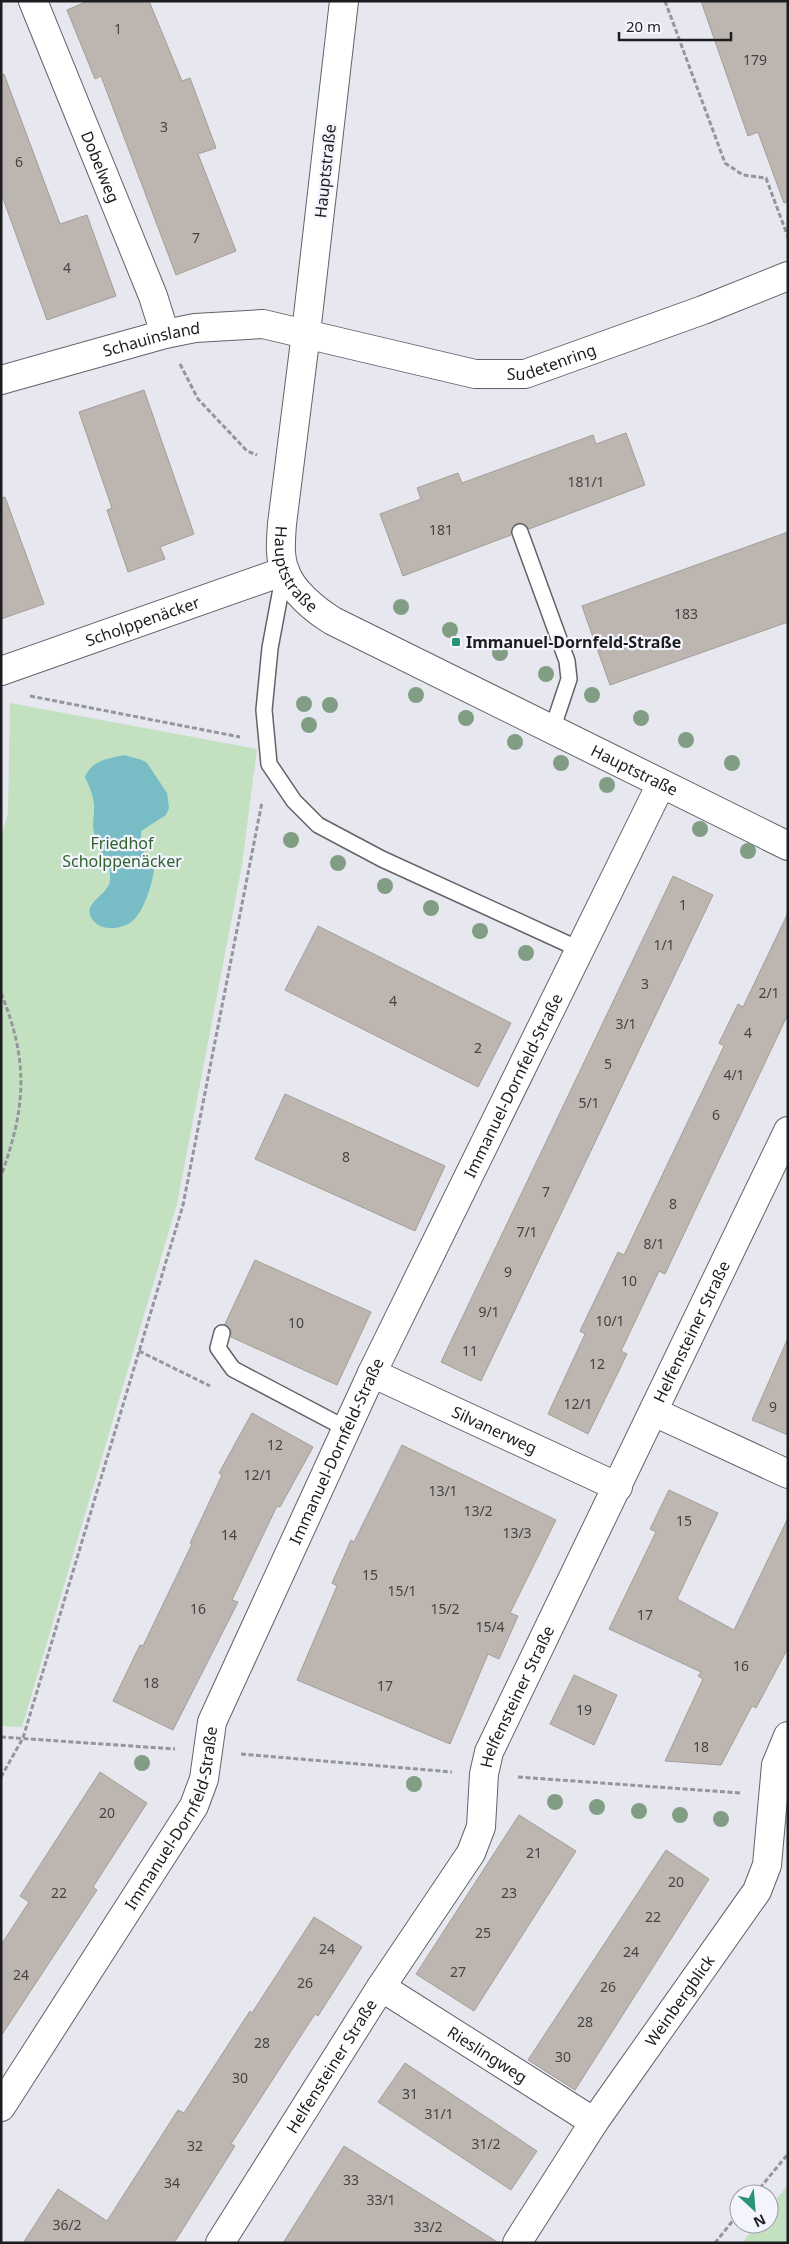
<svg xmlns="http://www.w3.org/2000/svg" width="789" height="2244" font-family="'Noto Sans',sans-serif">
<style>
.green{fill:#c3e0c1}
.water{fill:#78bdc6}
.building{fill:#bdb6b0;stroke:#a49e98}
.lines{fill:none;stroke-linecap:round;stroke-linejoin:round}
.lane-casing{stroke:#62636a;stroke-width:18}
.street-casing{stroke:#62636a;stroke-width:30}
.path{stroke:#95969c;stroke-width:3;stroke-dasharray:5 2.5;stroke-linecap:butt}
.lane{stroke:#fff;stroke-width:15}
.street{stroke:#fff;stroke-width:28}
.tree{fill:#819e84}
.poi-dot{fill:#289473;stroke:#f3f4fd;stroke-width:2}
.labels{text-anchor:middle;stroke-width:4.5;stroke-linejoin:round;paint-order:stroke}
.number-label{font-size:14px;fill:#454344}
.street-label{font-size:16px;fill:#1d1d20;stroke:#f3f4fd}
.poi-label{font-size:16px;font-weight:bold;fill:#1d1d20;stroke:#f3f4fd;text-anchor:start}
.park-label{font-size:16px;fill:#2f622d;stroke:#f3f4fd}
</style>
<rect width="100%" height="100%" fill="#e6e7ef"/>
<g class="green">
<path d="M10 703 257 749 242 865 177 1204 22 1727 1 1726V835L8 814Z"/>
<path d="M788 2185V2243H742L757 2224H769V2208Z"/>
</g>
<path class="water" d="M124 755 142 760 147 763 167 793 169 808 166 815 141 831V847L154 870C152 884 146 904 137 916 128 930 99 934 91 917 83 902 109 895 110 880 112 860 97 850 94 833 92 826 94 817 94 810 95 798 90 788 85 777 93 759 108 759 124 755Z"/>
<g class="building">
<path d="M88 1H149L182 81 190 78 216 148 198 154 236 251 176 275 101 76 95 79 67 10Z"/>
<path d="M701 1H788V202L784 203 758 132 748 136Z"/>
<path d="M4 74 60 224 87 215 116 296 47 320 1 193V75Z"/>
<path d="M144 390 194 534 160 547 165 559 128 572 107 510 112 508 79 412Z"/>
<path d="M626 433 645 485 529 529 522 523H516L511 530V535L403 576 380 514 421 499 417 488 458 473 462 483 593 435 596 444Z"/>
<path d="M5 497 44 604 1 619V498Z"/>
<path d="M788 532V622L610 685 582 606Z"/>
<path d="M673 876 713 895 481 1381 441 1362Z"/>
<path d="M788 913V1014L665 1274 659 1271 621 1351 627 1354 588 1434 548 1414 585 1334 580 1331 618 1252 624 1255 724 1046 719 1043 738 1004 743 1007Z"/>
<path d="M318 926 511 1023 478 1087 285 990Z"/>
<path d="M285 1094 445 1166 415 1231 255 1159Z"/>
<path d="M255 1260 371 1312 337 1385 231 1337V1330L225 1324Z"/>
<path d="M788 1338V1435L752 1420Z"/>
<path d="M252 1413 313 1447 280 1507 277 1506 232 1600 238 1602 173 1730 113 1701 140 1645 143 1646 192 1544 190 1543 222 1475 219 1473Z"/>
<path d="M402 1445 556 1520 510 1613 518 1616 499 1659 488 1654 450 1744 297 1680 337 1586 332 1583 351 1540 354 1542Z"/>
<path d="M669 1490 718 1513 677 1599 734 1630 788 1518V1648L756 1708 752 1706 721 1765 665 1761 703 1679 698 1676 701 1672 609 1629 656 1532 650 1529Z"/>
<path d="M574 1675 617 1695 594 1745 550 1724Z"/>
<path d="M100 1772 147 1803 93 1887 97 1890 1 2036V1945L29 1902 20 1896Z"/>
<path d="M519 1815 576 1851 474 2011 416 1974Z"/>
<path d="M666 1850 709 1879 575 2090 528 2060Z"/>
<path d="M314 1917 362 1947 318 2016 315 2014 231 2144 235 2146 174 2243H23L58 2189 107 2221 178 2110 184 2113 250 2011 252 2013Z"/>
<path d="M405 2063 537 2151 511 2190 378 2102Z"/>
<path d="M344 2146 499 2243H283Z"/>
</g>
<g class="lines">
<defs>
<g id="lane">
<path d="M520 532 567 661 569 679 552 730"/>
<path d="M284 573 270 648 264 710 269 764 294 801 318 825 382 859 581 950"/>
<path d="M222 1333 218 1348 233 1369 347 1429"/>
</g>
<g id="street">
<path id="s1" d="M33 1 153 296 165 334"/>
<path id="s2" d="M344 1 306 333 282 524C281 539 279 557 285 571 292 591 315 610 333 621L788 846"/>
<path id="s3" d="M1 380 165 334 195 328 263 324 475 374H525L703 310 788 276"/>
<path id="s4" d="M1 671 285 571"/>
<path id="s5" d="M372 1373 618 1487"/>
<path d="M654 1412 788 1474"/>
<path id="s6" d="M381 1987 594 2122"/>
<path id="s7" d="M1 2107 194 1806 204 1779 212 1722 372 1373 661 784"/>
<path id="s8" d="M220 2243 381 1987 471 1853 481 1827 484 1774 489 1752 788 1131"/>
<path id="s9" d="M517 2243 594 2122 757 1891 767 1865 776 1765 788 1736"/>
</g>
</defs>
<use href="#lane" class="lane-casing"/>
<use href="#street" class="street-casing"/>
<g class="path">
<path d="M665 1 725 163 743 175 766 178 788 237"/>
<path d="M180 364 198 399 247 451 257 455"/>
<path d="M30 696 240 737"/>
<path d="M1 993C29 1062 26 1107 1 1176"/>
<path d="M139 1351 210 1386"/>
<path d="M1 1737 175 1749"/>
<path d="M241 1754 452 1772"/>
<path d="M1 1777 23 1738 183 1205 262 802"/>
<path d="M518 1777 741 1793"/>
<path d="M755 2194 788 2154"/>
<path d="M715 2243 739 2213"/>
</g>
<use href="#lane" class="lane"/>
<use href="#street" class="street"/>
</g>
<g class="tree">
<circle cx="401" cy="607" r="8"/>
<circle cx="450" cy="630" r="8"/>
<circle cx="500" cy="653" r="8"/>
<circle cx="546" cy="674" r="8"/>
<circle cx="416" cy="695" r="8"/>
<circle cx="592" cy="695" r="8"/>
<circle cx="304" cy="704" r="8"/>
<circle cx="330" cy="705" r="8"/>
<circle cx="466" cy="718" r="8"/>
<circle cx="641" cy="718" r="8"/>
<circle cx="309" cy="725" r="8"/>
<circle cx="686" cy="740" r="8"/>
<circle cx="515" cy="742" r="8"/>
<circle cx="561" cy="763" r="8"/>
<circle cx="732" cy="763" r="8"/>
<circle cx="607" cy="785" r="8"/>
<circle cx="700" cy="829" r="8"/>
<circle cx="291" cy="840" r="8"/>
<circle cx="748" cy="851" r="8"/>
<circle cx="338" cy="863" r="8"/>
<circle cx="385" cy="886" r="8"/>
<circle cx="431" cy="908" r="8"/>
<circle cx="480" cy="931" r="8"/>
<circle cx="526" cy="953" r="8"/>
<circle cx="142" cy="1763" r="8"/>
<circle cx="414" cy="1784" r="8"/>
<circle cx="555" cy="1802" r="8"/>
<circle cx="597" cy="1807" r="8"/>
<circle cx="639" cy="1811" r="8"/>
<circle cx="680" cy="1815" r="8"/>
<circle cx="721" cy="1819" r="8"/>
</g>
<rect class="poi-dot" x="451" y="637" width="10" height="10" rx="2.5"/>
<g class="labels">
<g class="number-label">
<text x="118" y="34">1</text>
<text x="755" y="65">179</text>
<text x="164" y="132">3</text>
<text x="19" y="167">6</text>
<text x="196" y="243">7</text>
<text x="67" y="273">4</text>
<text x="586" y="487">181/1</text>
<text x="441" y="535">181</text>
<text x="686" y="619">183</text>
<text x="683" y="910">1</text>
<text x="664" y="950">1/1</text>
<text x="645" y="989">3</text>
<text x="769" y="998">2/1</text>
<text x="393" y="1006">4</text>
<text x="626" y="1029">3/1</text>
<text x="748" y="1038">4</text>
<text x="478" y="1053">2</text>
<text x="608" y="1069">5</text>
<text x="734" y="1080">4/1</text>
<text x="589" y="1108">5/1</text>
<text x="716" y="1120">6</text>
<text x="346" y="1162">8</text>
<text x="546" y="1197">7</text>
<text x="673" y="1209">8</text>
<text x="527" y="1237">7/1</text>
<text x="654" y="1249">8/1</text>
<text x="508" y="1277">9</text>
<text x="629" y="1286">10</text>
<text x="489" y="1317">9/1</text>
<text x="610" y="1326">10/1</text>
<text x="296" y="1328">10</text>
<text x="470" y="1356">11</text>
<text x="597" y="1369">12</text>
<text x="578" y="1409">12/1</text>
<text x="773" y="1412">9</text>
<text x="275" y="1450">12</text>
<text x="258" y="1480">12/1</text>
<text x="443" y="1496">13/1</text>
<text x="478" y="1516">13/2</text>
<text x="684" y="1526">15</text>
<text x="517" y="1538">13/3</text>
<text x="229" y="1540">14</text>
<text x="370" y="1580">15</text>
<text x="402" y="1596">15/1</text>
<text x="198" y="1614">16</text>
<text x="445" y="1614">15/2</text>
<text x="645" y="1620">17</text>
<text x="490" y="1632">15/4</text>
<text x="741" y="1671">16</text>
<text x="151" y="1688">18</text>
<text x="385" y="1691">17</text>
<text x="584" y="1715">19</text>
<text x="701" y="1752">18</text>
<text x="107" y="1818">20</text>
<text x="534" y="1858">21</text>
<text x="676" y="1887">20</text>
<text x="59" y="1898">22</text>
<text x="509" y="1898">23</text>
<text x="653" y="1922">22</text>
<text x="483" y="1938">25</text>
<text x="327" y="1954">24</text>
<text x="631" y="1957">24</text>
<text x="458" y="1977">27</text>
<text x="21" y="1980">24</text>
<text x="305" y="1988">26</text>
<text x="608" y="1992">26</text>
<text x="585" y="2027">28</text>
<text x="262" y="2048">28</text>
<text x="563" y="2062">30</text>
<text x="240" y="2083">30</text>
<text x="410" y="2099">31</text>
<text x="439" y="2119">31/1</text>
<text x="486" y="2149">31/2</text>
<text x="195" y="2151">32</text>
<text x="351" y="2185">33</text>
<text x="172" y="2188">34</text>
<text x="381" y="2205">33/1</text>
<text x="67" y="2230">36/2</text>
<text x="428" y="2232">33/2</text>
</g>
<g class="street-label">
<text dy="6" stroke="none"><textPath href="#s1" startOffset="179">Dobelweg</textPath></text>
<text transform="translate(325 171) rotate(-84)" y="6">Hauptstraße</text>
<text dy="6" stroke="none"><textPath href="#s3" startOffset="156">Schauinsland</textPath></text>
<text dy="6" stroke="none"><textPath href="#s3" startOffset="565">Sudetenring</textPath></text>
<text dy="6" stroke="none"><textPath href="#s2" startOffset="576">Hauptstraße</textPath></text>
<text dy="6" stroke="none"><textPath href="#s4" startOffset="150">Scholppenäcker</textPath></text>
<text dy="6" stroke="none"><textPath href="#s2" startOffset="981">Hauptstraße</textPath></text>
<text dy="6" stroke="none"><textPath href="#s7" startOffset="1148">Immanuel-Dornfeld-Straße</textPath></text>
<text dy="6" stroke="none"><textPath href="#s8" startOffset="1034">Helfensteiner Straße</textPath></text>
<text dy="6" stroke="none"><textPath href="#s5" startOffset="135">Silvanerweg</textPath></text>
<text dy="6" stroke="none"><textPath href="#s7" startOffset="742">Immanuel-Dornfeld-Straße</textPath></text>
<text dy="6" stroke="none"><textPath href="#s8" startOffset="629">Helfensteiner Straße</textPath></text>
<text dy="6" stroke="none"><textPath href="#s7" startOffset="338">Immanuel-Dornfeld-Straße</textPath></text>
<text dy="6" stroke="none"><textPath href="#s9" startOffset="292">Weinbergblick</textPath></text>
<text dy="6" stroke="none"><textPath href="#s6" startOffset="126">Rieslingweg</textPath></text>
<text dy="6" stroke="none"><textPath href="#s8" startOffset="209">Helfensteiner Straße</textPath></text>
</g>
<g class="poi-label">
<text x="466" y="648">Immanuel-Dornfeld-Straße</text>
</g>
<g class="park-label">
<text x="122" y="849">Friedhof<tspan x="122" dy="18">Scholppenäcker</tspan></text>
</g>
</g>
<rect width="789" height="2244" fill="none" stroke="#1d1d20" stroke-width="5"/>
<g transform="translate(754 2209) rotate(154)"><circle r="24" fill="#f3f4fd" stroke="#9d9ea5"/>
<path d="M0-4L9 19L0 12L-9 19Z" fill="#289473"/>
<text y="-8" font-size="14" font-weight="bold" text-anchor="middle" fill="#1d1d20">N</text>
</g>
<path d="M619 32v8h112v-8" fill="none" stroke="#1d1d20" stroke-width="2.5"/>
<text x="626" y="32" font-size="15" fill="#1d1d20" stroke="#f3f4fd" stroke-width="4" paint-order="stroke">20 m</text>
</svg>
